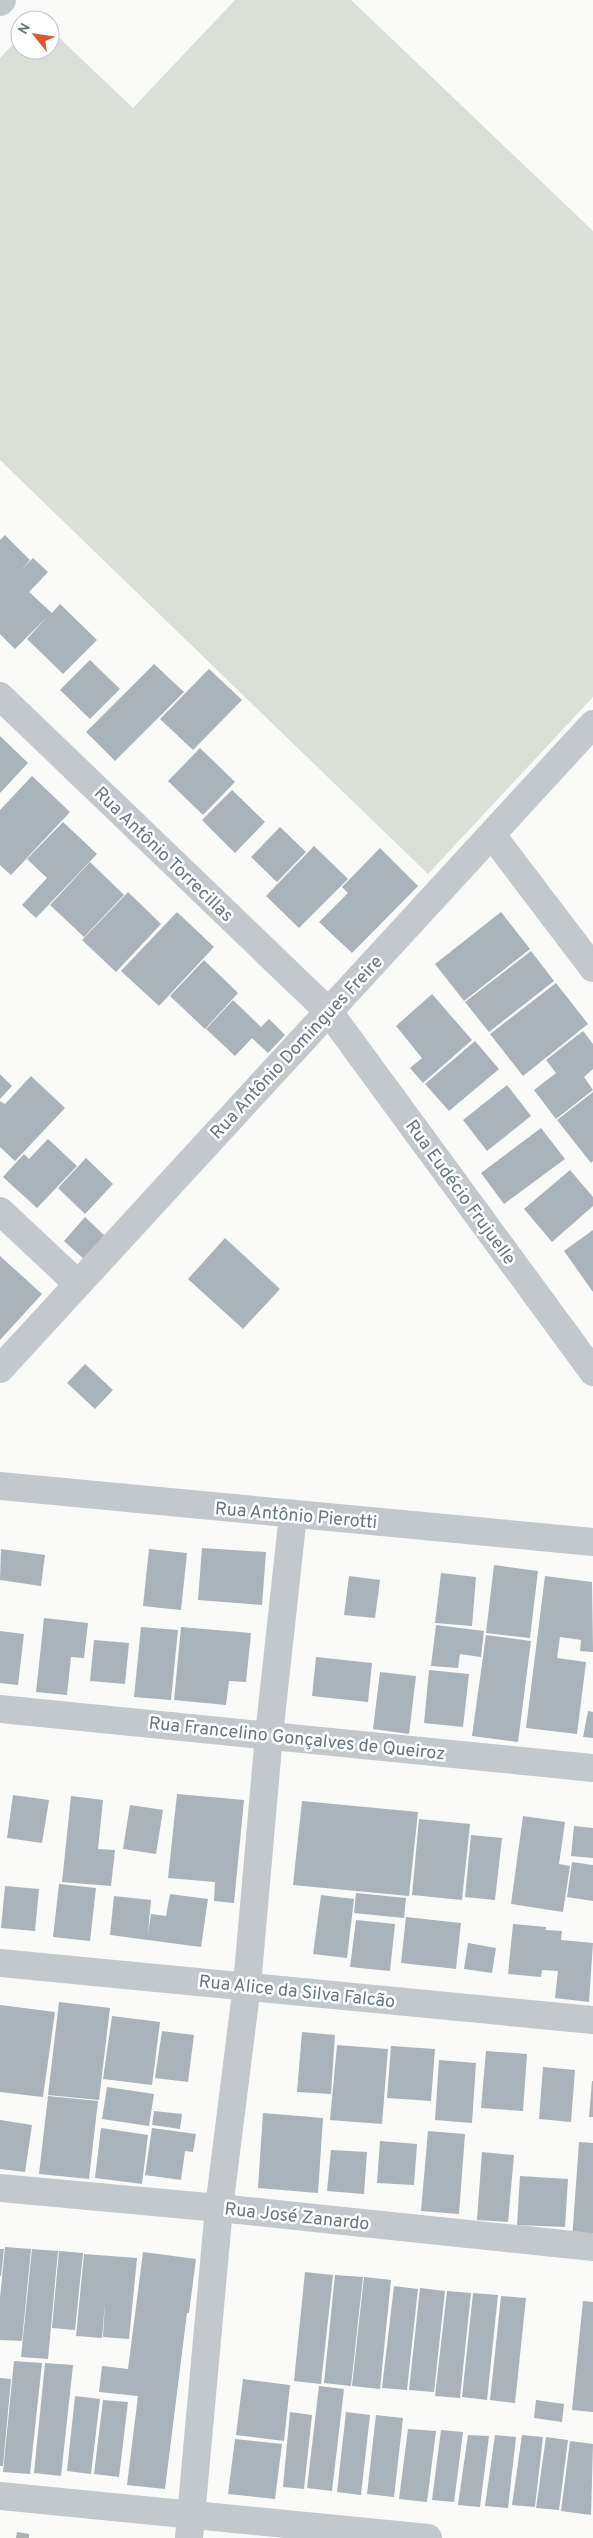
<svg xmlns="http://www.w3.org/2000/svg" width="593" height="2538" font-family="Overpass,sans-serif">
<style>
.green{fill:#dadfd7}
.building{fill:#aab3b9}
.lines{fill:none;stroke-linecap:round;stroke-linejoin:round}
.street{stroke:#c3c8cc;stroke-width:28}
.labels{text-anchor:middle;stroke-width:5;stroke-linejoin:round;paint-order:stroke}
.street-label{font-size:18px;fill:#657683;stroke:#fff}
</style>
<rect width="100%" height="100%" fill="#fafaf8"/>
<path class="green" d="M235 0H351L593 231V697L428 874 0 460V58L20 37V50H50V29L133 108Z"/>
<g class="building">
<path d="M5 535 30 560 21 570 33 558 48 572 29 592 52 613 60 604 97 640 63 674 27 639 47 617 15 649 0 634V540Z"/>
<path d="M90 660 120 689 90 719 60 690Z"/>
<path d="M154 664 184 692 115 761 86 732Z"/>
<path d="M209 669 242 700 193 750 160 719Z"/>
<path d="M0 736 28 763 0 793Z"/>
<path d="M200 748 235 782 203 815 168 781Z"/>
<path d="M32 776 70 812 11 875 0 865V810Z"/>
<path d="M232 790 265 822 235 853 202 820Z"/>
<path d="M63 822 97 854 36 918 22 905 47 878 27 859Z"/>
<path d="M280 827 306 852 277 882 251 857Z"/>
<path d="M314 846 348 879 299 928 266 896Z"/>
<path d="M380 848 418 886 352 953 319 922 348 893 342 887Z"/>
<path d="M90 862 124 895 84 937 50 905Z"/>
<path d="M128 892 161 924 116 972 82 940Z"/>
<path d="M177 912 214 947 159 1006 121 971Z"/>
<path d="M501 912 530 949 464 1001 435 964Z"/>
<path d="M531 951 554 981 489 1032 465 1002Z"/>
<path d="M204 960 238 993 205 1029 170 996Z"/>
<path d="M556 983 588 1024 523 1076 490 1034Z"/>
<path d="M432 994 472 1040 423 1083 410 1068 422 1058 396 1026Z"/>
<path d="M233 1000 261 1027 269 1019 285 1035 268 1053 252 1038 235 1056 206 1029Z"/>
<path d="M583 1031 593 1044V1069L584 1077 593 1090 556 1119 534 1090 556 1073 546 1060Z"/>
<path d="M475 1041 499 1069 449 1111 425 1084Z"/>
<path d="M0 1074 12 1086 0 1099Z"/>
<path d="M31 1076 65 1108 15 1161 0 1147V1101L5 1104Z"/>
<path d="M507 1085 531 1116 487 1151 463 1120Z"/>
<path d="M593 1092V1161L591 1163 557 1120Z"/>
<path d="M541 1128 565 1159 504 1204 481 1173Z"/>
<path d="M48 1139 77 1166 37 1208 3 1177 24 1154 29 1159Z"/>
<path d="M86 1158 113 1184 85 1214 58 1188Z"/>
<path d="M570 1170 593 1197V1206L552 1242 524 1209Z"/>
<path d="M85 1217 107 1238 86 1261 64 1241Z"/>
<path d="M593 1230V1292L564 1251Z"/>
<path d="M225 1238 280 1289 243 1329 188 1279Z"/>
<path d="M0 1256 42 1294 0 1340Z"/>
<path d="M85 1364 113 1390 95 1409 67 1383Z"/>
<path d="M202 1548 266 1552 262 1605 198 1600Z"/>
<path d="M1 1549 45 1555 41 1586 0 1580Z"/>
<path d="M149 1549 187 1553 181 1610 143 1606Z"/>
<path d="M494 1565 538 1571 530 1638 486 1633Z"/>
<path d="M441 1573 476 1577 472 1626 435 1623Z"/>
<path d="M349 1576 380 1580 375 1618 344 1615Z"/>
<path d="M545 1576 592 1582 593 1652 580 1651 581 1640 560 1637 557 1658 586 1662 577 1734 526 1728Z"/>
<path d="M44 1618 88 1623 84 1658 71 1657 67 1695 36 1692Z"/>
<path d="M436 1625 484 1631 481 1657 460 1654 458 1668 431 1666Z"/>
<path d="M141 1627 178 1630 171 1700 134 1697Z"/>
<path d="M181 1627 251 1633 246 1682 229 1681 226 1705 174 1700Z"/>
<path d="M0 1631 24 1634 18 1685 0 1683Z"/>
<path d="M486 1635 531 1641 518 1742 472 1736Z"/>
<path d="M94 1640 129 1643 125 1684 90 1681Z"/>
<path d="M316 1657 372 1663 368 1702 312 1696Z"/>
<path d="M429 1670 469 1674 463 1727 424 1723Z"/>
<path d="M380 1672 416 1676 409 1734 373 1729Z"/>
<path d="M588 1711 593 1712V1738L583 1737Z"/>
<path d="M177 1794 244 1800 234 1903 214 1901 215 1882 168 1878Z"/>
<path d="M13 1795 49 1800 42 1843 7 1838Z"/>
<path d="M71 1796 103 1800 98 1849 115 1850 111 1886 62 1882Z"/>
<path d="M302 1801 418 1812 409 1896 293 1885Z"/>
<path d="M130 1805 163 1810 156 1854 123 1849Z"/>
<path d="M523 1816 565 1822 559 1864 570 1866 563 1912 511 1904Z"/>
<path d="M419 1819 470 1824 462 1900 412 1895Z"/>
<path d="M574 1826 593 1828V1858L571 1856Z"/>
<path d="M471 1835 502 1838 495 1900 465 1897Z"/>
<path d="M572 1862 593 1865V1901L567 1897Z"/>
<path d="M59 1884 96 1888 90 1941 53 1937Z"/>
<path d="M5 1886 39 1889 35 1931 1 1928Z"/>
<path d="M356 1893 406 1898 404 1918 354 1913Z"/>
<path d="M170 1894 208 1899 201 1947 110 1935 114 1896 151 1900 148 1934 151 1914 166 1916Z"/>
<path d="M321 1895 354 1899 347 1958 313 1954Z"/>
<path d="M406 1917 461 1923 456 1969 401 1963Z"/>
<path d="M356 1920 395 1924 390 1971 350 1967Z"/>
<path d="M513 1924 546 1927V1930L562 1931 561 1940 593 1943 589 2002 555 1998 558 1971 542 1970 541 1977 508 1974Z"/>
<path d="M468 1943 496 1948 492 1973 464 1969Z"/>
<path d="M59 2002 110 2008 99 2100 48 2095Z"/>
<path d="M0 2005 55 2012 43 2097 0 2092Z"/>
<path d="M112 2016 160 2022 152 2085 103 2079Z"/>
<path d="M162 2031 194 2035 188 2082 155 2078Z"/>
<path d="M302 2032 335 2035 331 2094 297 2092Z"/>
<path d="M337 2045 388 2049 382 2124 330 2120Z"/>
<path d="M391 2046 435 2049 431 2101 387 2098Z"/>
<path d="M486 2051 527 2054 523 2111 481 2108Z"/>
<path d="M439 2060 476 2063 472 2123 435 2120Z"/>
<path d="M543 2067 575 2070 571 2122 539 2119Z"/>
<path d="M592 2081H593V2117H589Z"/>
<path d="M107 2087 154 2094 149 2126 102 2119Z"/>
<path d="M48 2096 98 2101 89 2179 39 2174Z"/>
<path d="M154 2111 182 2114 180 2129 152 2125Z"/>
<path d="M263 2113 323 2118 318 2193 258 2188Z"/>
<path d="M0 2120 32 2125 25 2172 0 2169Z"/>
<path d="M101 2128 148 2135 142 2184 95 2178Z"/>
<path d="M152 2128 196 2134 193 2152 185 2151 181 2180 145 2175Z"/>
<path d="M428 2131 465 2134 459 2214 421 2211Z"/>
<path d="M380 2141 417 2144 414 2185 377 2183Z"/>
<path d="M579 2142 593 2143V2242L572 2240Z"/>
<path d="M331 2150 367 2152 364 2194 327 2191Z"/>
<path d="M482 2152 514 2155 508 2222 477 2220Z"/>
<path d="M520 2176 568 2179 565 2227 517 2225Z"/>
<path d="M5 2247 31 2249 22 2341 0 2340V2298Z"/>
<path d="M0 2249H4L1 2276H0Z"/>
<path d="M32 2249 58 2251 48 2359 21 2357Z"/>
<path d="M59 2251 83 2253 75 2330 52 2328Z"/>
<path d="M143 2252 196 2259 189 2313H187L165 2489 127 2485 138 2396 99 2392 102 2366 128 2369Z"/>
<path d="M84 2254 137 2258 129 2339 103 2337 105 2303 102 2338 76 2336Z"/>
<path d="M305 2272 333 2275 321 2384 294 2381Z"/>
<path d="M335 2275 363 2277 351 2386 324 2383Z"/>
<path d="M364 2277 391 2280 380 2389 352 2386Z"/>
<path d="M394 2286 418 2289 407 2390 382 2388Z"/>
<path d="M420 2288 445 2291 434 2392 409 2390Z"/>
<path d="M447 2291 471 2293 460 2398 435 2396Z"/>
<path d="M473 2293 498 2295 487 2400 462 2397Z"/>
<path d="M501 2296 526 2298 515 2403 490 2400Z"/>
<path d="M583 2301 593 2302V2412L572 2410Z"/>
<path d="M14 2361 42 2363 30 2474 3 2472Z"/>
<path d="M45 2363 73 2365 61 2476 34 2473Z"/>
<path d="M0 2378 11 2379 3 2466H0Z"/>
<path d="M243 2379 290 2385 284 2441 236 2435Z"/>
<path d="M319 2386 344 2389 332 2491 307 2488Z"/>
<path d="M75 2396 100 2399 91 2474 67 2471Z"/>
<path d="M103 2400 128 2402 119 2477 94 2474Z"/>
<path d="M536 2400 564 2404 562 2422 534 2418Z"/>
<path d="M290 2412 312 2415 304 2489 283 2487Z"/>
<path d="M346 2412 370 2415 361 2495 337 2492Z"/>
<path d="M376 2415 403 2418 394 2497 367 2494Z"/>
<path d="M408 2429 436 2431 427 2502 399 2499Z"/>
<path d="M441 2430 463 2432 454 2502 432 2500Z"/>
<path d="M468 2435 489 2436 480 2507 458 2505Z"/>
<path d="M495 2435 516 2437 508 2508 485 2506Z"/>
<path d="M522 2435 543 2437 535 2507 512 2505Z"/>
<path d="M546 2437 568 2440 559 2510 536 2508Z"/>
<path d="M235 2439 282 2444 275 2499 228 2494Z"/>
<path d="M570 2441 593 2444 591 2515 561 2511Z"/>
<path d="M17 2532 29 2534V2538H16Z"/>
</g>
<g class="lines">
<g class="street">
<path d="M0 2 2 0"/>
<path d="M0 696 329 1012 593 1372"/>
<path d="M492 835 593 968"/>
<path d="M0 1211 78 1284"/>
<path d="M0 1369 593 724"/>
<path d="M0 1486 593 1542"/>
<path d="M0 1709 593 1768"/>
<path d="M0 1963 593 2020"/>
<path d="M0 2188 219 2208 593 2247"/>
<path d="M0 2496 428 2538"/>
<path d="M189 2538 219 2208 247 1985 269 1735 293 1515"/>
</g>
</g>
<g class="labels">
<g class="street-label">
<text transform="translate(164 854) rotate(44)" y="6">Rua Antônio Torrecillas</text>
<text transform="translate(296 1047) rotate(-47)" y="6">Rua Antônio Domingues Freire</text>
<text transform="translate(461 1192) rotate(54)" y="6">Rua Eudécio Frujuelle</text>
<text transform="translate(296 1515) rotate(5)" y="6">Rua Antônio Pierotti</text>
<text transform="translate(297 1738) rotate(6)" y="6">Rua Francelino Gonçalves de Queiroz</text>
<text transform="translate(297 1991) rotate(6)" y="6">Rua Alice da Silva Falcão</text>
<text transform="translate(297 2216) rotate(6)" y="6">Rua José Zanardo</text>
</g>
</g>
<g transform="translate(35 35) rotate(300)"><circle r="24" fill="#ffffff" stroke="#c1c8cd"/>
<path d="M0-4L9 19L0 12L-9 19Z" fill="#e4572e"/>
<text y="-8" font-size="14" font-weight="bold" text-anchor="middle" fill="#657683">N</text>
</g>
</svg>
